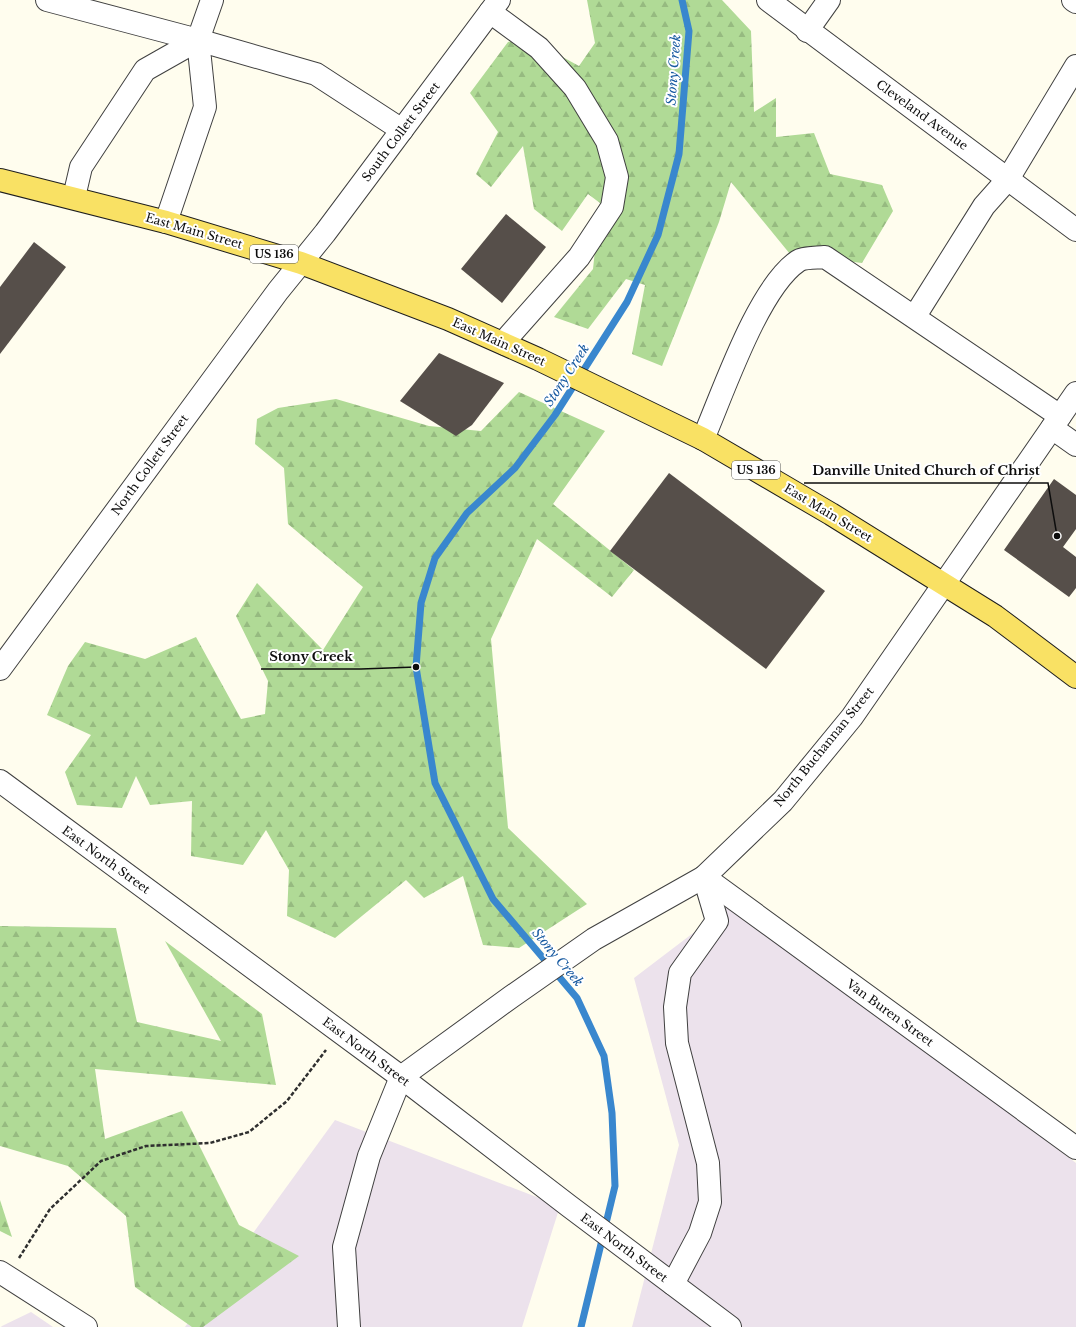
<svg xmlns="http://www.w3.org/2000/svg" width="1076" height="1327" font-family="'Libre Baskerville',serif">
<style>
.industrial{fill:#ece2ec}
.forest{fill:url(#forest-firs)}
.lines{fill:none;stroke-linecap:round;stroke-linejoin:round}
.stream{stroke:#3987ce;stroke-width:7}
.building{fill:#564f4a}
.minor-casing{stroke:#404040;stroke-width:24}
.major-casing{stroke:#1e1e1e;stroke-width:24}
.path{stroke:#2f2f2f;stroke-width:2.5;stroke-dasharray:4 2;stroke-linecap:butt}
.minor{stroke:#fff;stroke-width:22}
.major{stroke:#f9e164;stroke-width:22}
.labels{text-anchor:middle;stroke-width:4;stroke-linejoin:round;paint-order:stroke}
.shield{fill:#fff;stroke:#565656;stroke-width:1}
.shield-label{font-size:11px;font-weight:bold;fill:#0d0d0d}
.street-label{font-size:12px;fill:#0d0d0d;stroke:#fff}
.water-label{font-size:13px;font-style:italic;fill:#1659a0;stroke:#fff}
.leader{fill:none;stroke:#0d0d0d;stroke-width:1.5}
.callout-dot{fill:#0d0d0d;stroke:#fff;stroke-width:1.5}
.callout-label{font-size:13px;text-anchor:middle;font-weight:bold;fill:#0d0d0d;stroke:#fff;stroke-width:4;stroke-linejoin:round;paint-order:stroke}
</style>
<defs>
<pattern id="forest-firs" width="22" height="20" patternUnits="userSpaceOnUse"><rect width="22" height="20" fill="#b0da96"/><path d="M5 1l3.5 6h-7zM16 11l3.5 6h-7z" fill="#96ba80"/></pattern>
</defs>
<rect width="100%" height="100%" fill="#fffdee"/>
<g class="industrial">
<path d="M730 905 1076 1163V1327H632L679 1145 634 978Z"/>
<path d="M335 1120 560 1206 522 1327H185Z"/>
<path d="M31 1312 53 1327H1L2 1326Z"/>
</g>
<g class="forest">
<path d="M587 0H722L751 31 754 112 776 98V137L814 133 830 174 882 185 893 211 862 263 790 254 731 182 719 222 662 366 632 354 645 285 626 279 588 329 554 317 593 269 600 203 588 194 562 231 534 209 523 146 491 187 476 174 498 132 470 93 508 42 526 37 579 66 595 43Z"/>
<path d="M519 392 605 431 553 504 634 570 612 597 537 539 491 639 508 828 587 904 519 948 483 945 463 876 424 898 406 880 335 938 287 916 289 870 266 830 243 865 191 856 192 801 150 805 136 776 122 808 77 805 65 772 91 735 47 715 68 666 85 642 145 659 196 637 241 719 265 714 268 681 236 616 257 583 323 650 363 587 288 524 284 468 255 444 257 419 278 408 336 399 429 426 481 431Z"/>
<path d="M0 926 116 928 137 1022 221 1041 165 941 262 1014 276 1085 95 1069 105 1139 182 1111 239 1225 299 1256 203 1327H192L135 1287 126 1216 68 1166 0 1146Z"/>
<path d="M0 1200 12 1237 0 1231Z"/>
</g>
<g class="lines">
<path class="stream" d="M581 1327 615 1186 612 1113 604 1056 577 998 493 899 435 783 416 667 421 603 435 558 467 513 515 468 555 415 627 302 658 235 679 154 689 31 682 0"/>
</g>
<g class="building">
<path d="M506 214 546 247 502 303 461 269Z"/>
<path d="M34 242 66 267 0 354V287Z"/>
<path d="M439 353 504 383 472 425 456 436 400 401Z"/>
<path d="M669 473 825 591 766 669 610 551Z"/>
<path d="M1054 479 1076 495V529L1063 547 1076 557V588L1069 597 1004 550Z"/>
</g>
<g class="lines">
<defs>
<g id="minor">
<path d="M47 0 198 40 212 0"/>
<path d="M768 0 1076 230"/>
<path d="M1073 0 1076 2"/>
<path d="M490 12 539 48 575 88 607 141 617 177 612 207 579 257 509 336 505 344"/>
<path d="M807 31 829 0"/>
<path d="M74 197 81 167 145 70 198 40 316 74 402 130"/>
<path d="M166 222 205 107 198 40"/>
<path d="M915 316 984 206 1008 179 1076 66"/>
<path d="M1052 428 1076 445"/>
<path d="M703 439C723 393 758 288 798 261 804 257 818 258 825 257L1060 416"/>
<path d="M0 669 278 291 325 233 499 0"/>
<path d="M0 781 401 1077 569 1206 730 1327"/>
<path d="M0 1272 86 1327"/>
<path d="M673 1284 700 1233 710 1202 708 1163 677 1043 675 1007 680 973 717 921 704 877 783 801 852 717 1076 393"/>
<path d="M349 1327 344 1247 369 1156 401 1077 511 997 594 939 704 877 1076 1148"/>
</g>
<path id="major" d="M0 180 166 222 301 263 448 319 538 359 703 439 831 514 995 616 1076 677"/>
</defs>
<use href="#minor" class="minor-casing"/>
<use href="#major" class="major-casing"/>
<path class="path" d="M19 1258 50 1209 101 1161 146 1146 210 1143 249 1132 287 1101 326 1050"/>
<use href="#minor" class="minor"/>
<use href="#major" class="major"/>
</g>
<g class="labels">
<g class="shield">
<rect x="250" y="245" width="48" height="18" rx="3"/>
<rect x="732" y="461" width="48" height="18" rx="3"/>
</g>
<g class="shield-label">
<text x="274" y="258">US 136</text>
<text x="756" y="474">US 136</text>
</g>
<g class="street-label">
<text transform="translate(922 115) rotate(36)" y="4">Cleveland Avenue</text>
<text transform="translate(401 132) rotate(-53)" y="4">South Collett Street</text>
<text transform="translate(194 231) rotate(16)" y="4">East Main Street</text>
<text transform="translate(499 342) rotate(24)" y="4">East Main Street</text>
<text transform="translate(150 465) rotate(-54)" y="4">North Collett Street</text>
<text transform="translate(828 513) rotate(31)" y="4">East Main Street</text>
<text transform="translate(824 747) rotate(-51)" y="4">North Buchannan Street</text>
<text transform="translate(106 860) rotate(36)" y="4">East North Street</text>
<text transform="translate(890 1013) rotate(36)" y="4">Van Buren Street</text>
<text transform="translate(366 1052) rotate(37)" y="4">East North Street</text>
<text transform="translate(624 1248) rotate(37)" y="4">East North Street</text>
</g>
<g class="water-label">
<text transform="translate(673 70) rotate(-86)" y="5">Stony Creek</text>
<text transform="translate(566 375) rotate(-57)" y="5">Stony Creek</text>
<text transform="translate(558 957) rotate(50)" y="5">Stony Creek</text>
</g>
</g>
<path class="leader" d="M1057 536L1048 483H804M416 667L361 669H261"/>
<g class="callout-dot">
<circle cx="1057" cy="536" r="4"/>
<circle cx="416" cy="667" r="4"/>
</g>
<g class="callout-label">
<text x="926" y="475">Danville United Church of Christ</text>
<text x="311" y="661">Stony Creek</text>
</g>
</svg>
